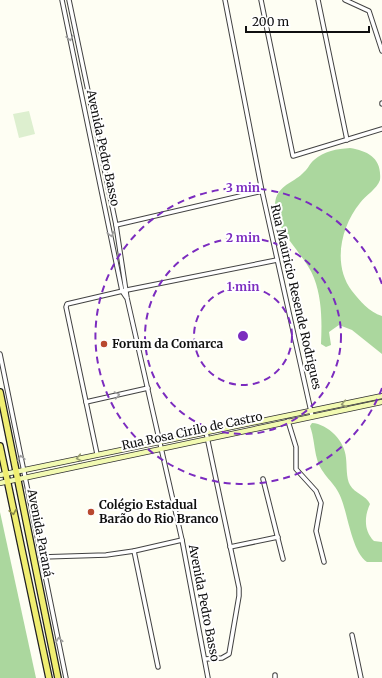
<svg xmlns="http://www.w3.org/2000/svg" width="382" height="678" font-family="Merriweather,serif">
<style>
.forest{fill:#abd79e}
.pitch{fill:#ddefcf}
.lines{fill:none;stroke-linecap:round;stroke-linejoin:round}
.street-casing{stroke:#424242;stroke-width:5.5}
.secondary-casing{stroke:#313131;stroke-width:6}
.primary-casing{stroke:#202020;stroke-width:8}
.street{stroke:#fff;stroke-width:3.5}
.secondary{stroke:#f2fab2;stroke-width:4.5}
.primary{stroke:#f0ee71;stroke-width:5.5}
.oneway{stroke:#9f9f9f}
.oneway2{stroke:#979c71}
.oneway3{stroke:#8b8a45}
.ring{fill:none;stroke:#7b2cbf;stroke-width:2;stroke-dasharray:7 5}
.poi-dot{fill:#b8482f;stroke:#fff;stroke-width:1.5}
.labels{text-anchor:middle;stroke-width:4;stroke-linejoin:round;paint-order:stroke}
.street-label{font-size:12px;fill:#0f0f0f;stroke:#fff}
.poi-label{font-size:12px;font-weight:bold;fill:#0f0f0f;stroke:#fff;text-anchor:start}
.centre{fill:#7b2cbf;stroke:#fff;stroke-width:2}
.ring-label{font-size:12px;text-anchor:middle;font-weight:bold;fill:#7b2cbf;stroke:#fff;stroke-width:4;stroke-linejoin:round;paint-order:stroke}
</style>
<rect width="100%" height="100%" fill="#fefef3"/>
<g class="forest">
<path d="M350 148C368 151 382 158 380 180 377 189 366 195 360 203 341 226 332 265 352 291 360 301 369 312 382 316V354L352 330 339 325 329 332 331 345 326 347 321 344C322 322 322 299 314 278 305 253 268 226 276 198 281 184 295 182 304 172 308 169 310 163 314 160 324 151 337 149 350 148Z"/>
<path d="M312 423C328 424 345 441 346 458 347 466 346 478 350 485 355 494 366 495 370 504 364 517 364 531 374 541L382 542V562H367C352 552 348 515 341 498 336 483 321 475 317 459 314 448 314 437 310 426Z"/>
<path d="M0 512 36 678H0Z"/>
</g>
<path class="pitch" d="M29 111 35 134 19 138 13 114Z"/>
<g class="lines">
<defs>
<g id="street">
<path d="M62 0 122 291 126 297"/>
<path d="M69 0 116 225 127 298 182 540 208 678"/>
<path d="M225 0 262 191 312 416"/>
<path d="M261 0 293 156 382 129"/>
<path d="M318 0 347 140"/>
<path d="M345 0 369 11 382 51"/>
<path d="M382 103V104"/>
<path d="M116 225 262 191"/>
<path d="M0 354 66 678"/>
<path d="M86 402 148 388"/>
<path d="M288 421 296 447V469L316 491 321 503 316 531 324 562"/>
<path d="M97 454 66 307 67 304 127 290 277 260"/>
<path d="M263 479 283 559"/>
<path d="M230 547 278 537"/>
<path d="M134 551 158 667"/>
<path d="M42 557 106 555 134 551 182 540"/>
<path d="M352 635 361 678"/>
<path d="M205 659 222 658 229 654 239 596V588L206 432"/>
<path d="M275 675V678"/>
</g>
<g id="secondary">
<path d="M0 475 382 396"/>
<path d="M0 483 382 402"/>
</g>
<g id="primary">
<path d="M0 392 58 678"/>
<path d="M0 446 49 678"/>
</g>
</defs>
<use href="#street" class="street-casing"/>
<use href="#secondary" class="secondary-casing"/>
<use href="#primary" class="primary-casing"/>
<use href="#street" class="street"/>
<use href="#secondary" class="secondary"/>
<use href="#primary" class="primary"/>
</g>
<defs><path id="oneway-chevron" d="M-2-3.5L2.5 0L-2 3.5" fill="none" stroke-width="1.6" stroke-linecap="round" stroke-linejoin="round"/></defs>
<g class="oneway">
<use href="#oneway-chevron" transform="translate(70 38) rotate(78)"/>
<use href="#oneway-chevron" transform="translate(111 234) rotate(78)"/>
<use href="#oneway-chevron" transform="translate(117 395) rotate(-12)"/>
<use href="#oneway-chevron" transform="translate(21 458) rotate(-102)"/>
<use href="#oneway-chevron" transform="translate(59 640) rotate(-101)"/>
</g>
<g class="oneway2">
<use href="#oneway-chevron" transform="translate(344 404) rotate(169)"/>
<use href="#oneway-chevron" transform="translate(79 458) rotate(168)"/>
</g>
<use class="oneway3" href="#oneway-chevron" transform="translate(13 512) rotate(78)"/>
<g class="ring">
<circle cx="243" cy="336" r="49"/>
<circle cx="243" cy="336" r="98"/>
<path d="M382 388A148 148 0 1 1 382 284"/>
</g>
<g class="poi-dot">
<circle cx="104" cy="344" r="4"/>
<circle cx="91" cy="512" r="4"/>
</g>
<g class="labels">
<g class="street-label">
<text transform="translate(103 148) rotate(78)" y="4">Avenida Pedro Basso</text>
<text transform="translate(296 297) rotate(77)" y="4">Rua Mauricio Resende Rodrigues</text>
<text transform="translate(192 431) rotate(-12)" y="4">Rua Rosa Cirilo de Castro</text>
<text transform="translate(40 533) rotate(79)" y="4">Avenida Paraná</text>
<text transform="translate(204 603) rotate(79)" y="4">Avenida Pedro Basso</text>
</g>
<g class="poi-label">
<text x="112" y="348">Forum da Comarca</text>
<text x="99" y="509">Colégio Estadual<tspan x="99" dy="14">Barão do Rio Branco</tspan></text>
</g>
</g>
<circle cx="243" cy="336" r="6" class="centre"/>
<g class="ring-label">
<text x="243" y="192">3 min</text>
<text x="243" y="242">2 min</text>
<text x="243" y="291">1 min</text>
</g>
<path d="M246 26v6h123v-6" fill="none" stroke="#0f0f0f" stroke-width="2"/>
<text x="252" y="26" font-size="12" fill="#0f0f0f" stroke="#ffffff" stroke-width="3" paint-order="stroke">200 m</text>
</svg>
